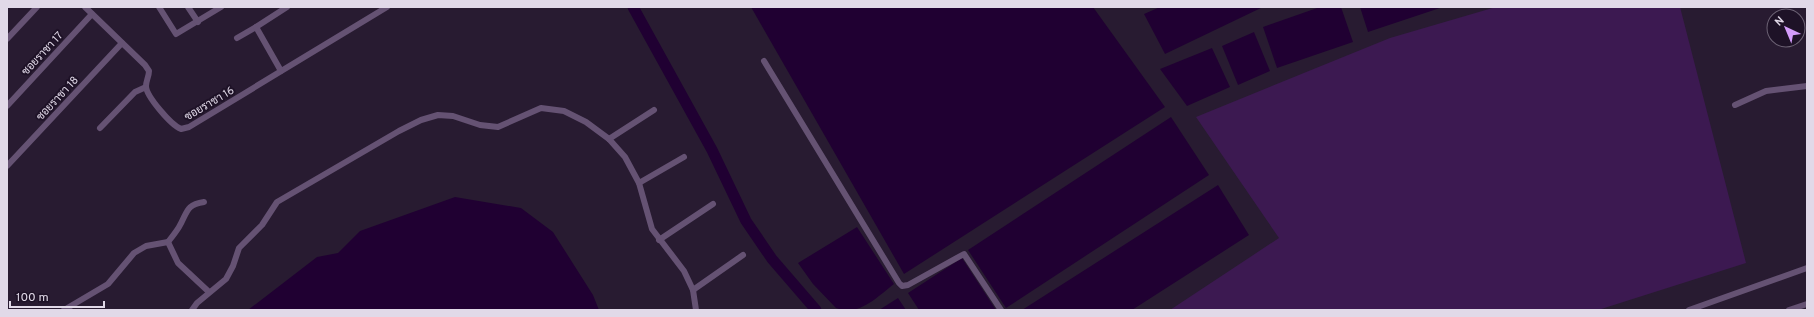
<svg xmlns="http://www.w3.org/2000/svg" width="1814" height="317" font-family="Overpass,Sarabun,sans-serif">
<style>
.green{fill:#3c1951}
.water{fill:#200032}
.lines{fill:none;stroke-linecap:round;stroke-linejoin:round}
.river{stroke:#200032;stroke-width:11}
.minor{stroke:#655273;stroke-width:6}
.labels{text-anchor:middle;stroke-width:4;stroke-linejoin:round;paint-order:stroke}
.street-label{font-size:11px;fill:#e1d9e8;stroke:#1e1227}
</style>
<rect width="100%" height="100%" fill="#281b31"/>
<path class="green" d="M1496 7H1680L1746 263 1598 310H1170L1279 238 1196 117 1390 38Z"/>
<g class="water">
<path d="M751 7H1093L1165 107 904 274Z"/>
<path d="M1160 7H1263L1165 54 1144 14Z"/>
<path d="M1320 7H1341L1353 42 1277 68 1263 27Z"/>
<path d="M1360 7H1443L1368 32Z"/>
<path d="M1254 32 1270 71 1238 85 1222 46Z"/>
<path d="M1212 48 1230 87 1187 106 1160 69Z"/>
<path d="M1171 117 1209 175 1006 308 968 250Z"/>
<path d="M1218 185 1249 235 1132 310H1022Z"/>
<path d="M455 197 521 208 553 232 593 295 599 310H248L317 257 338 253 360 231Z"/>
<path d="M857 227 894 284C877 297 859 317 836 308L813 284 798 263Z"/>
<path d="M962 258 996 310H919L908 293Z"/>
<path d="M898 298 906 310H879Z"/>
</g>
<g class="lines">
<path class="river" d="M633 7 712 150 746 221 772 259 816 310"/>
<g class="minor">
<path d="M85 7 145 65 149 71C149 76 146 81 146 86 146 96 171 125 181 129L189 127 387 7"/>
<path d="M159 7 176 34 221 7"/>
<path d="M188 7 198 22"/>
<path d="M237 38 256 27"/>
<path d="M7 39 37 7"/>
<path d="M764 61 899 283 902 286 908 285 964 254 1001 310"/>
<path d="M281 71 256 27 287 7"/>
<path d="M1735 105 1766 91 1807 86"/>
<path d="M7 106 92 14"/>
<path d="M100 128 135 92 146 87"/>
<path d="M609 139 654 110"/>
<path d="M7 166 122 43"/>
<path d="M639 183 684 157"/>
<path d="M659 240 713 204"/>
<path d="M168 242 178 263 209 292"/>
<path d="M693 290 743 255"/>
<path d="M64 310 108 284 134 253 146 246 168 242C172 237 176 232 179 227 188 212 185 205 204 202"/>
<path d="M192 310 197 303 226 279 233 266 239 248 262 225 277 202 399 131 421 120 438 115 453 116 480 125 498 127 541 108 564 111 586 122 609 139 625 157 639 183 652 229 684 271 693 290 696 310"/>
<path d="M1689 310 1807 268"/>
<path d="M1789 310 1807 304"/>
</g>
</g>
<g class="labels">
<g class="street-label">
<text transform="translate(42 53) rotate(-47)" y="4">ซอยราชา 17</text>
<text transform="translate(57 98) rotate(-47)" y="4">ซอยราชา 18</text>
<text transform="translate(209 103) rotate(-31)" y="4">ซอยราชา 16</text>
</g>
</g>
<rect width="1814" height="317" fill="none" stroke="#e1d9e8" stroke-width="16"/>
<g transform="translate(1786 28) rotate(316)"><circle r="19" fill="#1e1227" stroke="#6c6274"/>
<path d="M0-3L7 15L0 10L-7 15Z" fill="#d49cfb"/>
<text y="-6" font-size="11" font-weight="bold" text-anchor="middle" fill="#e1d9e8">N</text>
</g>
<path d="M10 301v6h94v-6" fill="none" stroke="#e1d9e8" stroke-width="2"/>
<text x="16" y="301" font-size="12" fill="#e1d9e8" stroke="#1e1227" stroke-width="3" paint-order="stroke">100 m</text>
</svg>
